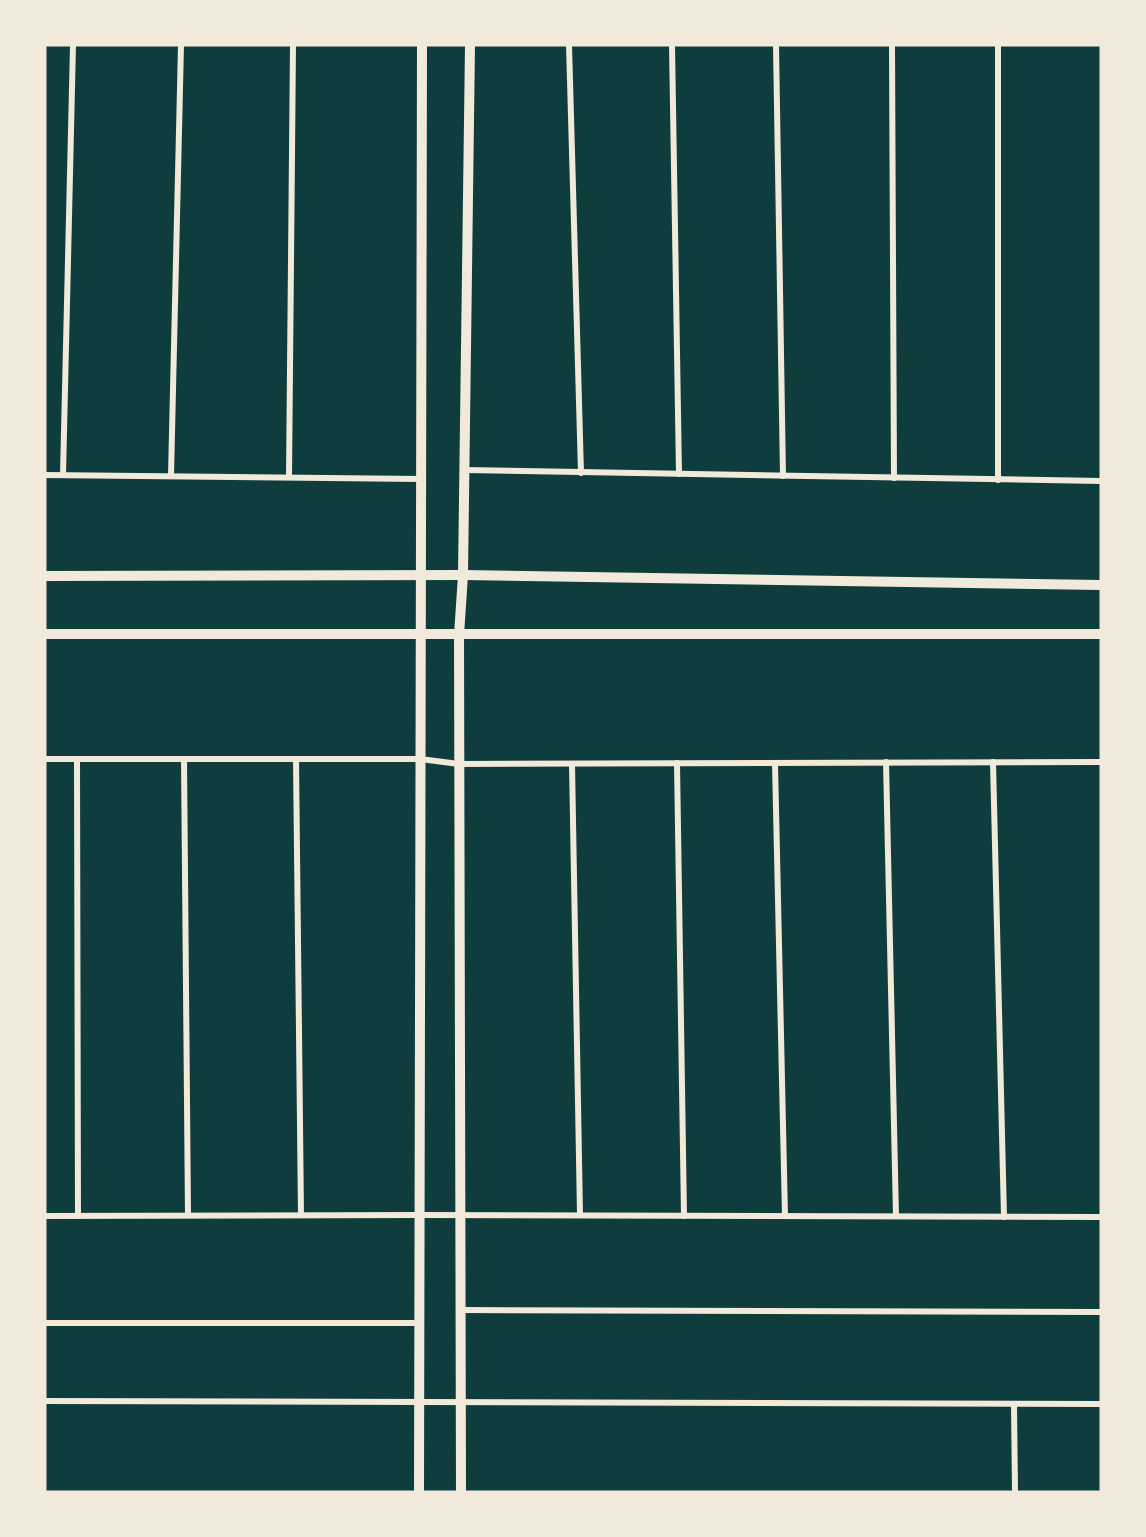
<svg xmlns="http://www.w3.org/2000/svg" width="1146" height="1537" font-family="Merriweather,serif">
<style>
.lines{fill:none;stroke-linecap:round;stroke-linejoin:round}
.minor{stroke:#f1e9da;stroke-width:6}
.tertiary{stroke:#f1e9da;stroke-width:10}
</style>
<rect width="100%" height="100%" fill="#0f3d3e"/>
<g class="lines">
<g class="minor">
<path d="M569 45 581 473"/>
<path d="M672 45 679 474"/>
<path d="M776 45 783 476"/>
<path d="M892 45 894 478"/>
<path d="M464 470 1101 481"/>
<path d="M45 475 421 479"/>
<path d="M63 475 73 45"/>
<path d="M171 476 181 45"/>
<path d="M289 477 293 45"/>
<path d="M998 480V45"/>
<path d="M45 759H420L459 764 1101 762"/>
<path d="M77 759 78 1216"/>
<path d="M184 759 188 1215"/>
<path d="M296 759 301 1215"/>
<path d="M886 762 896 1216"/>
<path d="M993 762 1004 1217"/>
<path d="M677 763 684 1216"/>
<path d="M775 763 785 1216"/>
<path d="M572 764 580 1215"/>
<path d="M45 1216 419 1215 1101 1217"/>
<path d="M461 1310 1101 1312"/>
<path d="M45 1323H419"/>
<path d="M45 1401 1101 1404"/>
<path d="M1014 1404 1015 1492"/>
</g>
<g class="tertiary">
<path d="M45 576 463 575 1101 585"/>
<path d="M45 634H1101"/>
<path d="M419 1492 422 45"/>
<path d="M461 1492 459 635 463 575 470 45"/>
</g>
</g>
<rect width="1146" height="1537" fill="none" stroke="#f1e9da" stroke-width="93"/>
</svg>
